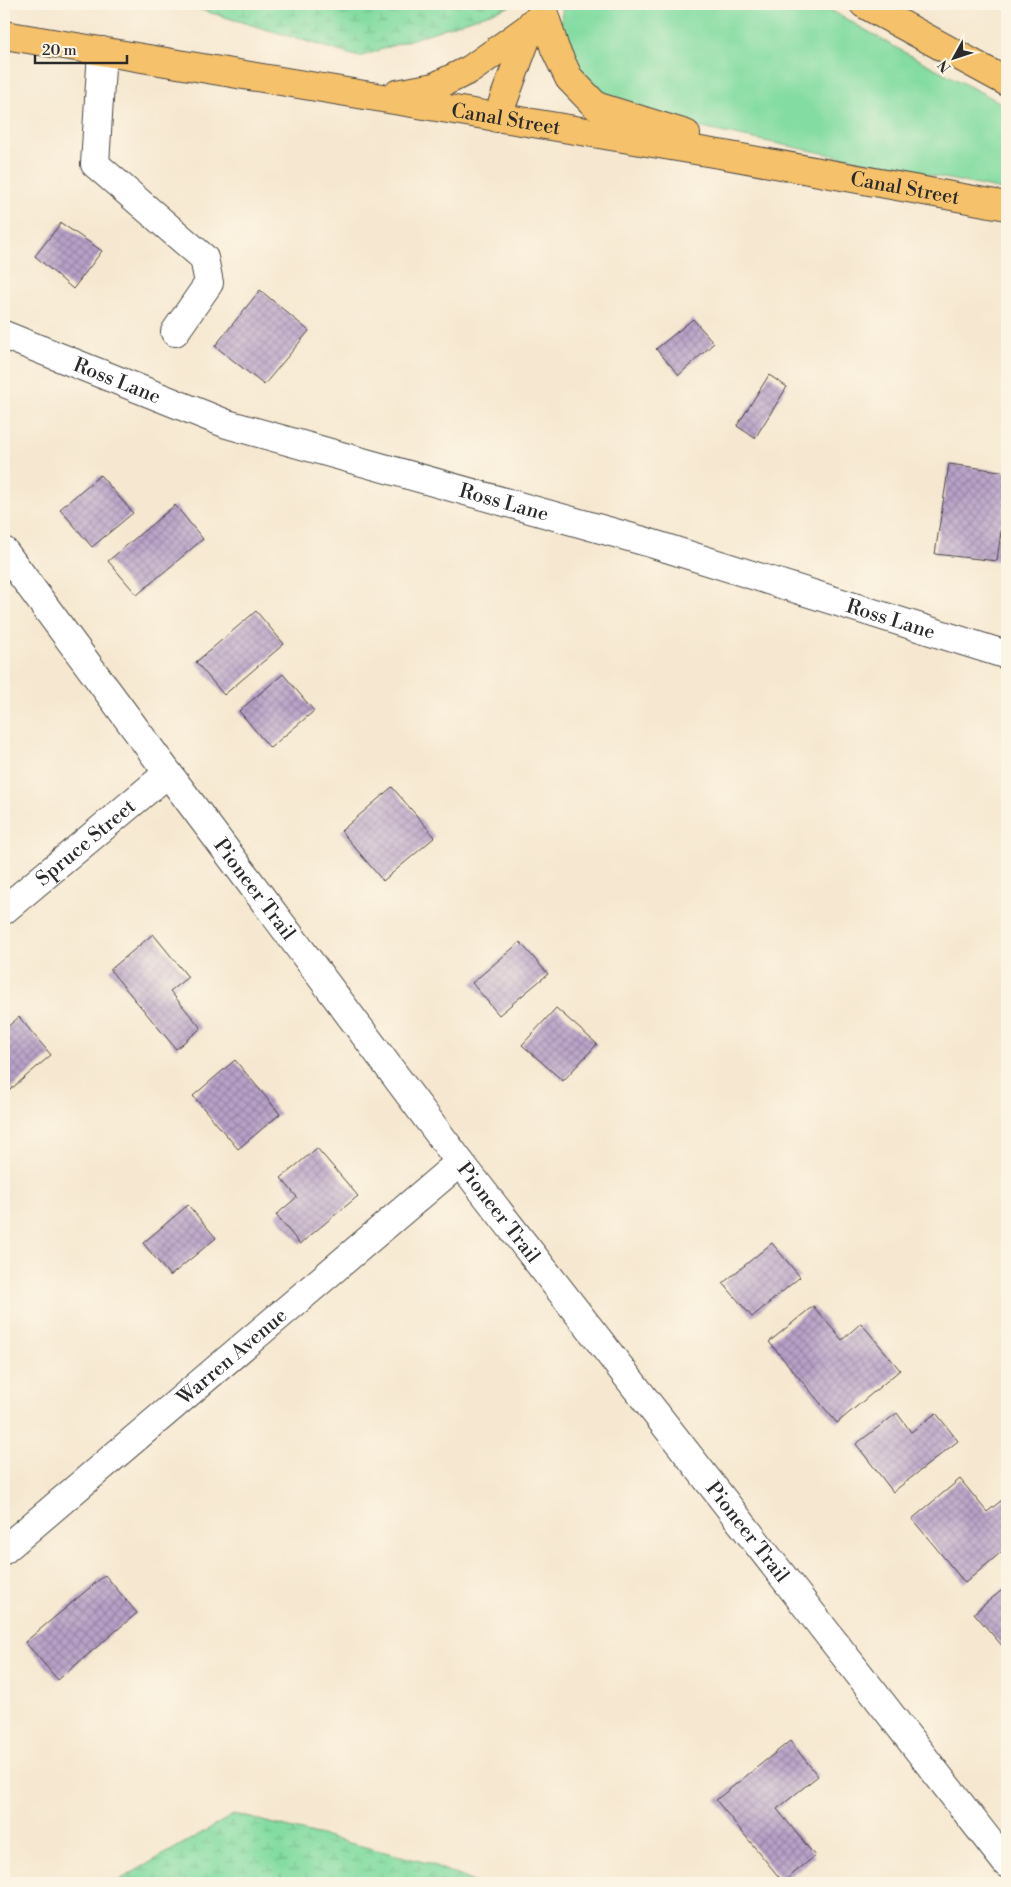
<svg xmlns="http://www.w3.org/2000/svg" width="1011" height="1887" font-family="'Libre Bodoni',serif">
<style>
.wetland{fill:url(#wetland-marsh);stroke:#578466}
.garden{fill:#83dca1;stroke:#578466}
.building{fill:url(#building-cross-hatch)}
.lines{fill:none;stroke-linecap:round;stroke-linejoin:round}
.minor-casing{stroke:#494744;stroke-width:30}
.major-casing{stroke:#494744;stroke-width:30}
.minor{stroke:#fff;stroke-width:28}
.major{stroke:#f5c16b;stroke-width:28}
.labels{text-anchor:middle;stroke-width:4;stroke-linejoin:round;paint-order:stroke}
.street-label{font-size:20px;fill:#2b2b2b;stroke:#fcf5e5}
</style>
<defs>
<pattern id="wetland-marsh" width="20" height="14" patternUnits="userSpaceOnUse" patternTransform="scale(1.25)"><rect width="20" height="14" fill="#83dca1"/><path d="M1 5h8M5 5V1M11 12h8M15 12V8" fill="none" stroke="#71bd8b"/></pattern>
<pattern id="building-cross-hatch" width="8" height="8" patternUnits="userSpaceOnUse" patternTransform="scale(1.25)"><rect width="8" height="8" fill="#b8a1c8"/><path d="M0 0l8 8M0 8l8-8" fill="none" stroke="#9683a3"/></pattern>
</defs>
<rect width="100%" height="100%" fill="#fcf5e5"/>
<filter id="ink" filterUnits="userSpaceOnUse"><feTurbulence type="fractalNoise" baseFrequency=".02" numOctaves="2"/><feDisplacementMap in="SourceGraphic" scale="10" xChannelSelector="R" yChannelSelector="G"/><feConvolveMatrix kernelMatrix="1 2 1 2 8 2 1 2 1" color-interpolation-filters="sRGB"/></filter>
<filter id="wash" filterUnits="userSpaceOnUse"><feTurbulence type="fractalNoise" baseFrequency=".0096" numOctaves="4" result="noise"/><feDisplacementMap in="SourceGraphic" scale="20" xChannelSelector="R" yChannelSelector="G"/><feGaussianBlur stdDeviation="1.12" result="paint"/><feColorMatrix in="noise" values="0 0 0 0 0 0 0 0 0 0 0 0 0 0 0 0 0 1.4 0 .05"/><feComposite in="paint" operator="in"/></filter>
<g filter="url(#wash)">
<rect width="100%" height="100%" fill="#f6e8d0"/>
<g class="wetland">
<path d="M181 4H511V6L359 57Z"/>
<path d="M235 1814 428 1863 476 1883H114Z"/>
</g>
<path class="garden" d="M563 4H820L904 52 1007 106V191L711 130 624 109 593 95 559 36Z"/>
<g id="blocks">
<g class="building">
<path d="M61 223 102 251 73 289 35 256Z"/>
<path d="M260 290 309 331 264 385 215 346Z"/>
<path d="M693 319 714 343 679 375 656 349Z"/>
<path d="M769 375 787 387 755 438 737 426Z"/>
<path d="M949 464 1007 472V488L997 561 935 554Z"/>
<path d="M100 475 133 513 92 547 60 509Z"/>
<path d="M175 505 203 539 137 595 108 561Z"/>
<path d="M256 611 284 644 224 695 196 662Z"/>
<path d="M283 674 314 711 270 748 239 711Z"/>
<path d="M392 787 435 837 383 881 341 831Z"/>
<path d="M153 934 188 977 170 991 201 1028 176 1049 110 970Z"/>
<path d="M520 942 548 974 499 1015 472 983Z"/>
<path d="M556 1008 597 1044 563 1081 522 1045Z"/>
<path d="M19 1017 51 1055 4 1095V1030Z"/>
<path d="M235 1060 280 1114 238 1149 193 1096Z"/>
<path d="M317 1148 358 1196 300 1244 276 1215 297 1197 281 1178Z"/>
<path d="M188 1205 216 1238 170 1276 143 1243Z"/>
<path d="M772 1243 800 1277 752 1317 723 1283Z"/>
<path d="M813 1306 842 1340 861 1323 900 1370 837 1423 769 1342Z"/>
<path d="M897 1413 911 1432 936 1413 958 1441 893 1492 856 1444Z"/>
<path d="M960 1479 987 1512 1007 1496V1547L965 1583 912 1519Z"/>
<path d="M105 1575 137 1613 58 1680 25 1642Z"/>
<path d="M1007 1586V1645L1004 1648 974 1613Z"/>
<path d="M790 1741 818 1776 777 1809 815 1856 783 1882 716 1800Z"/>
</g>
</g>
</g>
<g filter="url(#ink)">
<use href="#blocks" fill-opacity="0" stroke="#494744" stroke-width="1"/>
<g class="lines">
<defs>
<g id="minor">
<path d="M102 51 95 164 204 258 209 283 175 332"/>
<path id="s1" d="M4 335 227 424 647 542 1007 655"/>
<path id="s2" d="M4 551 168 773 460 1162 1007 1864"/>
<path id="s3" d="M4 910 168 773"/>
<path id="s4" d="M4 1550 460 1162"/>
</g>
<g id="major">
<path d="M541 4 555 49 569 78 596 106 686 134"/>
<path d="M864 4 1007 82"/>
<path id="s5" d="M4 35 725 155 1007 206"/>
<path d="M397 94 434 87 471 69 531 26"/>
<path d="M497 118 532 23"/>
</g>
</defs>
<use href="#minor" class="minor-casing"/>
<use href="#major" class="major-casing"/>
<use href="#minor" class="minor"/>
<use href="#major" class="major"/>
</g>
</g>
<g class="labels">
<g class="street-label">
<text dy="7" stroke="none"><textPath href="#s5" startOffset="509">Canal Street</textPath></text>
<text dy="7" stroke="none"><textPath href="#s5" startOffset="914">Canal Street</textPath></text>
<text dy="7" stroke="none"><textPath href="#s1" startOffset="122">Ross Lane</textPath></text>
<text dy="7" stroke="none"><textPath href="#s1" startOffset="528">Ross Lane</textPath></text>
<text dy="7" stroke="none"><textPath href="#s1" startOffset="932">Ross Lane</textPath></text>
<text dy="7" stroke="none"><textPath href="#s3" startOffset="106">Spruce Street</textPath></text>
<text dy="7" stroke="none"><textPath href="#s2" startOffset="421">Pioneer Trail</textPath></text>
<text dy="7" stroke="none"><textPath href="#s2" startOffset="826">Pioneer Trail</textPath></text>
<text dy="7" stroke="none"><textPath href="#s4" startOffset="299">Warren Avenue</textPath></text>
<text dy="7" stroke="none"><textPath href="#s2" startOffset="1231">Pioneer Trail</textPath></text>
</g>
</g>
<rect width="1011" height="1887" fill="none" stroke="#fcf5e5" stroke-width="20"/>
<g transform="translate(954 58) rotate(230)" stroke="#fcf5e5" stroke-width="4" paint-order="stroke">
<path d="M0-4L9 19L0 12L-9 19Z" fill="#2b2b2b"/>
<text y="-8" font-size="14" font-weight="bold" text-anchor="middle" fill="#2b2b2b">N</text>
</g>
<path d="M35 55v8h92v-8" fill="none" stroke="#2b2b2b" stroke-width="2.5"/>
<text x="42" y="55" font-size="15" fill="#2b2b2b" stroke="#fcf5e5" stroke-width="4" paint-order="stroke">20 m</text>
</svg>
